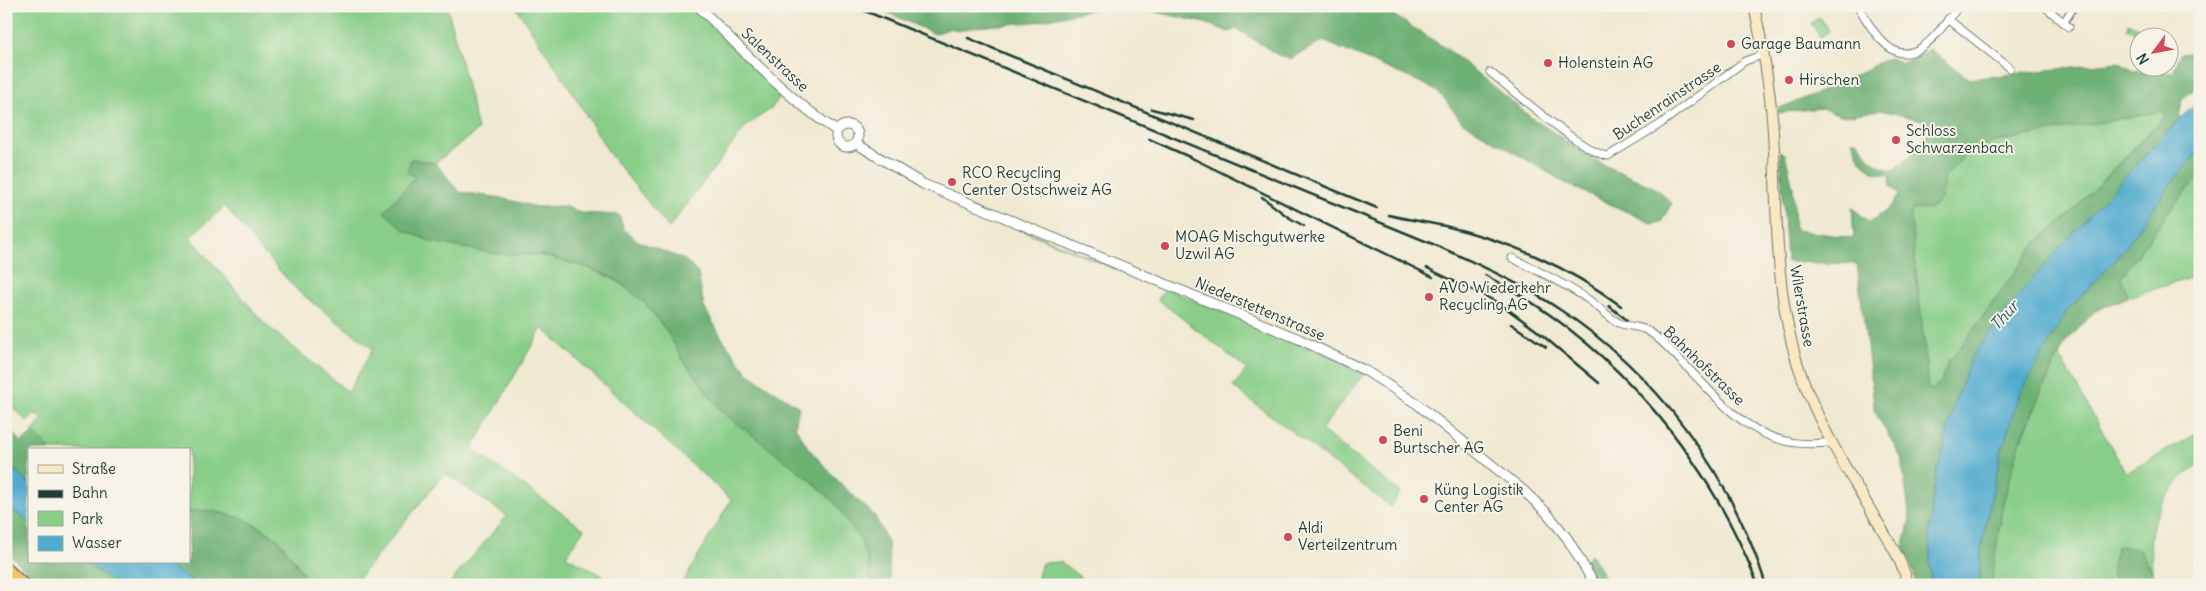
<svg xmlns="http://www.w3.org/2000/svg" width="2206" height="591" font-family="Delius,sans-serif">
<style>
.green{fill:#88ce88;stroke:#54865e;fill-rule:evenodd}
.forest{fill:#6eb174;stroke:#467754;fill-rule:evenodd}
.water{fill:#51abcf;stroke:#387482}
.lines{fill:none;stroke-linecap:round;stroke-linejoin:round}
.minor-casing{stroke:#68796b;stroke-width:9}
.tertiary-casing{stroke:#68796b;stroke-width:11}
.secondary-casing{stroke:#68796b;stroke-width:12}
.motorway-casing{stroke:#68796b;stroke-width:15}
.minor{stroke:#fff;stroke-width:7}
.tertiary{stroke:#fff;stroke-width:9}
.secondary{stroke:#fae7c3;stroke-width:10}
.motorway{stroke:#f2c36a;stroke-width:12}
.rail{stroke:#1f3d34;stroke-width:2.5}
.poi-dot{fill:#d1495b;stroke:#f7f3e8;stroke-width:2}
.labels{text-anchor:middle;stroke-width:4;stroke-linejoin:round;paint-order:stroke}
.poi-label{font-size:15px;fill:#1f3d34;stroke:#f7f3e8;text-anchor:start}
.street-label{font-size:15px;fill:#1f3d34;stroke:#f7f3e8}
.water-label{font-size:16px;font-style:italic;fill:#2e5e62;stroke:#f7f3e8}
</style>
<rect width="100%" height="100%" fill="#f7f3e8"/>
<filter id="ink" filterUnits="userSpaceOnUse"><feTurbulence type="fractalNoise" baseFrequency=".02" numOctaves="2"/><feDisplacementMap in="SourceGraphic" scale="10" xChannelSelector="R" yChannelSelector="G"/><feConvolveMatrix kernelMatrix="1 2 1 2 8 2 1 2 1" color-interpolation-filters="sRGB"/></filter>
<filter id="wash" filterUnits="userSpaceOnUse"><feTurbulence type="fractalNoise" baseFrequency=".0096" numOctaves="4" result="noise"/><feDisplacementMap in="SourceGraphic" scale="20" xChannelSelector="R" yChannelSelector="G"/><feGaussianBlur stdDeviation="1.12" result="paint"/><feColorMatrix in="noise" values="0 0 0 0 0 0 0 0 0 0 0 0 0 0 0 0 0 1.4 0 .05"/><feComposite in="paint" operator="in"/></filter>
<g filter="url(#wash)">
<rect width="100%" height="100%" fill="#f0e9d2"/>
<g class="green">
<path d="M6 6H447L478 130 435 163 411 159 415 177 385 213 432 242 497 254 543 256 586 267 615 279 645 303 668 333 683 360 835 503 860 540 868 561 871 585H681L731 500 542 328 472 449 584 529 566 556 620 585H448L507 516 445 473 353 585H311C300 571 289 548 276 538 252 518 219 509 189 511V450H52L32 432 43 419 36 414 27 421 6 402ZM225 206 258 247 298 291 373 349 348 392 266 325 190 237Z"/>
<path d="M515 6H691L726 42 782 94 771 109 746 126 669 228 611 156 571 90Z"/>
<path d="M1820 17 1829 31 1820 37 1811 23Z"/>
<path d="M2128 23 2145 31 2144 34 2127 30Z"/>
<path d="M2161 111 2166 114 2069 215 2035 244 1958 351 1948 361 1941 382 1931 390 1928 388C1924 329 1914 271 1911 213L1916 208 1942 198 1943 179 1964 156 1994 142Z"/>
<path d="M2200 176V275L2128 297 2121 277 2174 205Z"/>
<path d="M939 195 1366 371 1321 430 1400 492 1391 507 1233 387 1247 369 1157 299 1165 290Z"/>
<path d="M2059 355 2126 473 2200 432V464C2176 478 2155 508 2151 536 2149 547 2152 560 2152 571L2139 549 2112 565 2114 585H1991L2003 502 2020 443Z"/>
<path d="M1061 562 1090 585H1033L1037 580 1042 563Z"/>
</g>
<g class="forest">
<path d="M873 6H1109L1034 22 974 27 959 31 951 28 935 34Z"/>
<path d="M1130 6H1379L1447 49 1533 119 1602 164 1655 188 1672 203 1661 222 1653 224 1569 185 1461 121 1444 98 1431 87 1323 41 1290 59 1278 55 1237 29 1229 32 1205 23Z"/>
<path d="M1930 49 1969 79 2118 62 2134 71 2173 73 2180 54 2200 52V84L2182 99 2179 119 2080 225 1971 358 1956 399 1935 481 1929 534 1931 585H1915L1914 574 1904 546 1910 518 1901 457 1875 412 1857 264 1787 262 1780 151 1785 154 1793 187 1795 230 1854 238 1852 207 1869 222C1882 215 1891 208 1899 195L1891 186 1890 174C1867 175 1859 160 1852 141H1858C1867 156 1876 169 1895 170L1918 148 1931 128 1922 120 1880 110 1844 116 1821 108 1778 113 1779 108C1805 99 1829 88 1854 76 1866 71 1876 63 1889 58L1903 63ZM2161 111 2166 115 2069 215 2035 244 1958 351 1948 361 1941 382 1931 390 1928 388C1924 329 1914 271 1911 213L1916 208 1930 210 1942 198 1943 179 1964 156 1994 142Z"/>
<path d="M2200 150V176L2174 205 2121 277 2128 297 2095 311 2066 342 2043 387 2020 443 2003 502 1991 585H1979L1982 542 2001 452 2019 396 2066 312 2122 252 2170 185Z"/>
<path d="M411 159 435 163 460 192 501 198 536 207 564 206 581 213 619 215 624 230 638 241 685 260 698 273 704 307 722 338 750 375 799 407 795 427 809 449 842 485 875 516 888 544 890 585H871L868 561 860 540 835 503 813 482 722 412 683 360 668 333 645 303 615 279 589 268 540 255 497 254 432 242 404 230 384 212 415 177 407 172Z"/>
<path d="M6 426 21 442 34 433 52 450H29V483L6 463Z"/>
<path d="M6 505 29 522V562H85L118 585H41L6 551Z"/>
<path d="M207 510 243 518 277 538 311 585H200L163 562H189V511Z"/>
<path d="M2117 546 2139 549 2152 571 2155 585H2114L2112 565Z"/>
<path d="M1591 554 1609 585H1595L1583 562Z"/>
</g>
<g class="water">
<path d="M2200 101V150L2170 185 2122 252 2066 312 2019 396 2001 452 1982 542 1979 585H1931L1929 534 1935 481 1956 399 1971 358 2012 303 2080 225 2179 119Z"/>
<path d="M6 463 29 483V522L6 505Z"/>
<path d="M85 562H163L200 585H118Z"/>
</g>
</g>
<g filter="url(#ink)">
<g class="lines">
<defs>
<g id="minor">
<path d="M1858 6C1865 18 1872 31 1882 41 1913 75 1940 29 1959 6"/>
<path d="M2044 6 2069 27"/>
<path d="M1948 19 2010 68"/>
<path d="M2064 22 2074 6"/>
<path d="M1490 72C1511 89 1585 154 1608 156L1659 125 1745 61 1762 55"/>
<path d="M1512 258C1538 271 1564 283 1589 300 1599 307 1608 317 1619 323 1628 327 1640 326 1648 331 1660 338 1670 350 1679 359 1726 406 1758 454 1832 442"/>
</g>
<g id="tertiary">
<path d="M698 6C742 49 785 97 837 131"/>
<circle cx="847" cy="136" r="11"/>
<path d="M855 143 923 184 1299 339 1366 371 1417 404 1524 491 1547 513 1567 538 1595 585"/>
</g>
<path id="secondary" d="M1754 6C1762 43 1769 81 1772 118 1778 194 1773 270 1792 344 1811 421 1860 489 1898 557L1905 574 1906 585"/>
<path id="motorway" d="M6 569 23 585"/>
</defs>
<use href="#minor" class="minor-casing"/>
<use href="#tertiary" class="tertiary-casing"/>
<use href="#secondary" class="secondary-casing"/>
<use href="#motorway" class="motorway-casing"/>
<use href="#minor" class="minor"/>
<use href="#tertiary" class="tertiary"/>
<use href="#secondary" class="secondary"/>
<use href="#motorway" class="motorway"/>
<g class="rail">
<path d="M853 6 1435 245C1478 264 1520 283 1559 309 1657 373 1731 474 1766 585"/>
<path d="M968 38 1377 208"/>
<path d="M1152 109 1194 120"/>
<path d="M1149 139 1194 159 1433 277"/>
<path d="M1262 197 1288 217 1304 226"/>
<path d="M1389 215C1408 220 1427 222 1445 226 1511 242 1567 266 1621 306"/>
<path d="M1427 268 1499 303 1536 330 1599 383"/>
<path d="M1485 275C1611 341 1706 452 1758 585"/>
<path d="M1609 306 1627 320"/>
<path d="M1511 324 1546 347"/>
</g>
</g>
</g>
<g class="poi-dot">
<circle cx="1731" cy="44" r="5"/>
<circle cx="1548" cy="63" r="5"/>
<circle cx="1789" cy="80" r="5"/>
<circle cx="1896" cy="140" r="5"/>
<circle cx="952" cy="182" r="5"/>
<circle cx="1165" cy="246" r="5"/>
<circle cx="1429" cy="297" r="5"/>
<circle cx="1383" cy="440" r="5"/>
<circle cx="1424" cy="499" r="5"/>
<circle cx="1288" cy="537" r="5"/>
</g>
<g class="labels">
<g class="poi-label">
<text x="1741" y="49">Garage Baumann</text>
<text x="1558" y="68">Holenstein AG</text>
<text x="1799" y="85">Hirschen</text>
<text x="1906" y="136">Schloss<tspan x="1906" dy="17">Schwarzenbach</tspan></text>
<text x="962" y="178">RCO Recycling<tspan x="962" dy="17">Center Ostschweiz AG</tspan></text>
<text x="1175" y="242">MOAG Mischgutwerke<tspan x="1175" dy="17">Uzwil AG</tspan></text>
<text x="1439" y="293">AVO Wiederkehr<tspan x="1439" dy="17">Recycling AG</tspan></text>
<text x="1393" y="436">Beni<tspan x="1393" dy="17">Burtscher AG</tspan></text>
<text x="1434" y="495">Küng Logistik<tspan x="1434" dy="17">Center AG</tspan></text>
<text x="1298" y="533">Aldi<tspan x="1298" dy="17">Verteilzentrum</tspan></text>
</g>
<g class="street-label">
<text transform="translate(775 60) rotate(43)" y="5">Salenstrasse</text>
<text transform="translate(1667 101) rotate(-34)" y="5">Buchenrainstrasse</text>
<text transform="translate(1802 306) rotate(80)" y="5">Wilerstrasse</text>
<text transform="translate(1260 309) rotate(23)" y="5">Niederstettenstrasse</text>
<text transform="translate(1704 366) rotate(44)" y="5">Bahnhofstrasse</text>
</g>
<g class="water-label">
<text transform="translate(2004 315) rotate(-48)" y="6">Thur</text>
</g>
</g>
<rect width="2206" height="591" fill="none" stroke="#f7f3e8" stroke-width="25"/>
<rect x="28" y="448" width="162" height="115" fill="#f7f3e8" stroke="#a1aaa0"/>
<rect x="38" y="465" width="25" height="8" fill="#fae7c3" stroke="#a1aaa0"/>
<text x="72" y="474" font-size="15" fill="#1f3d34">Straße</text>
<rect x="38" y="490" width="25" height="8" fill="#1f3d34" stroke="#a1aaa0"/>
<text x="72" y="498" font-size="15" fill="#1f3d34">Bahn</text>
<rect x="38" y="511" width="25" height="15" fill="#88ce88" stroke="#a1aaa0"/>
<text x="72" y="524" font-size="15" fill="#1f3d34">Park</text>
<rect x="38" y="536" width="25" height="15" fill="#51abcf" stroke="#a1aaa0"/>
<text x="72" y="548" font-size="15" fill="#1f3d34">Wasser</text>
<g transform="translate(2154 52) rotate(238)"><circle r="24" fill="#f7f3e8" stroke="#a1aaa0"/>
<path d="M0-4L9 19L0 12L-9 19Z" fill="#d1495b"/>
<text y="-8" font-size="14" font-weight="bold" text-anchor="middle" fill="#1f3d34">N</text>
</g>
</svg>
